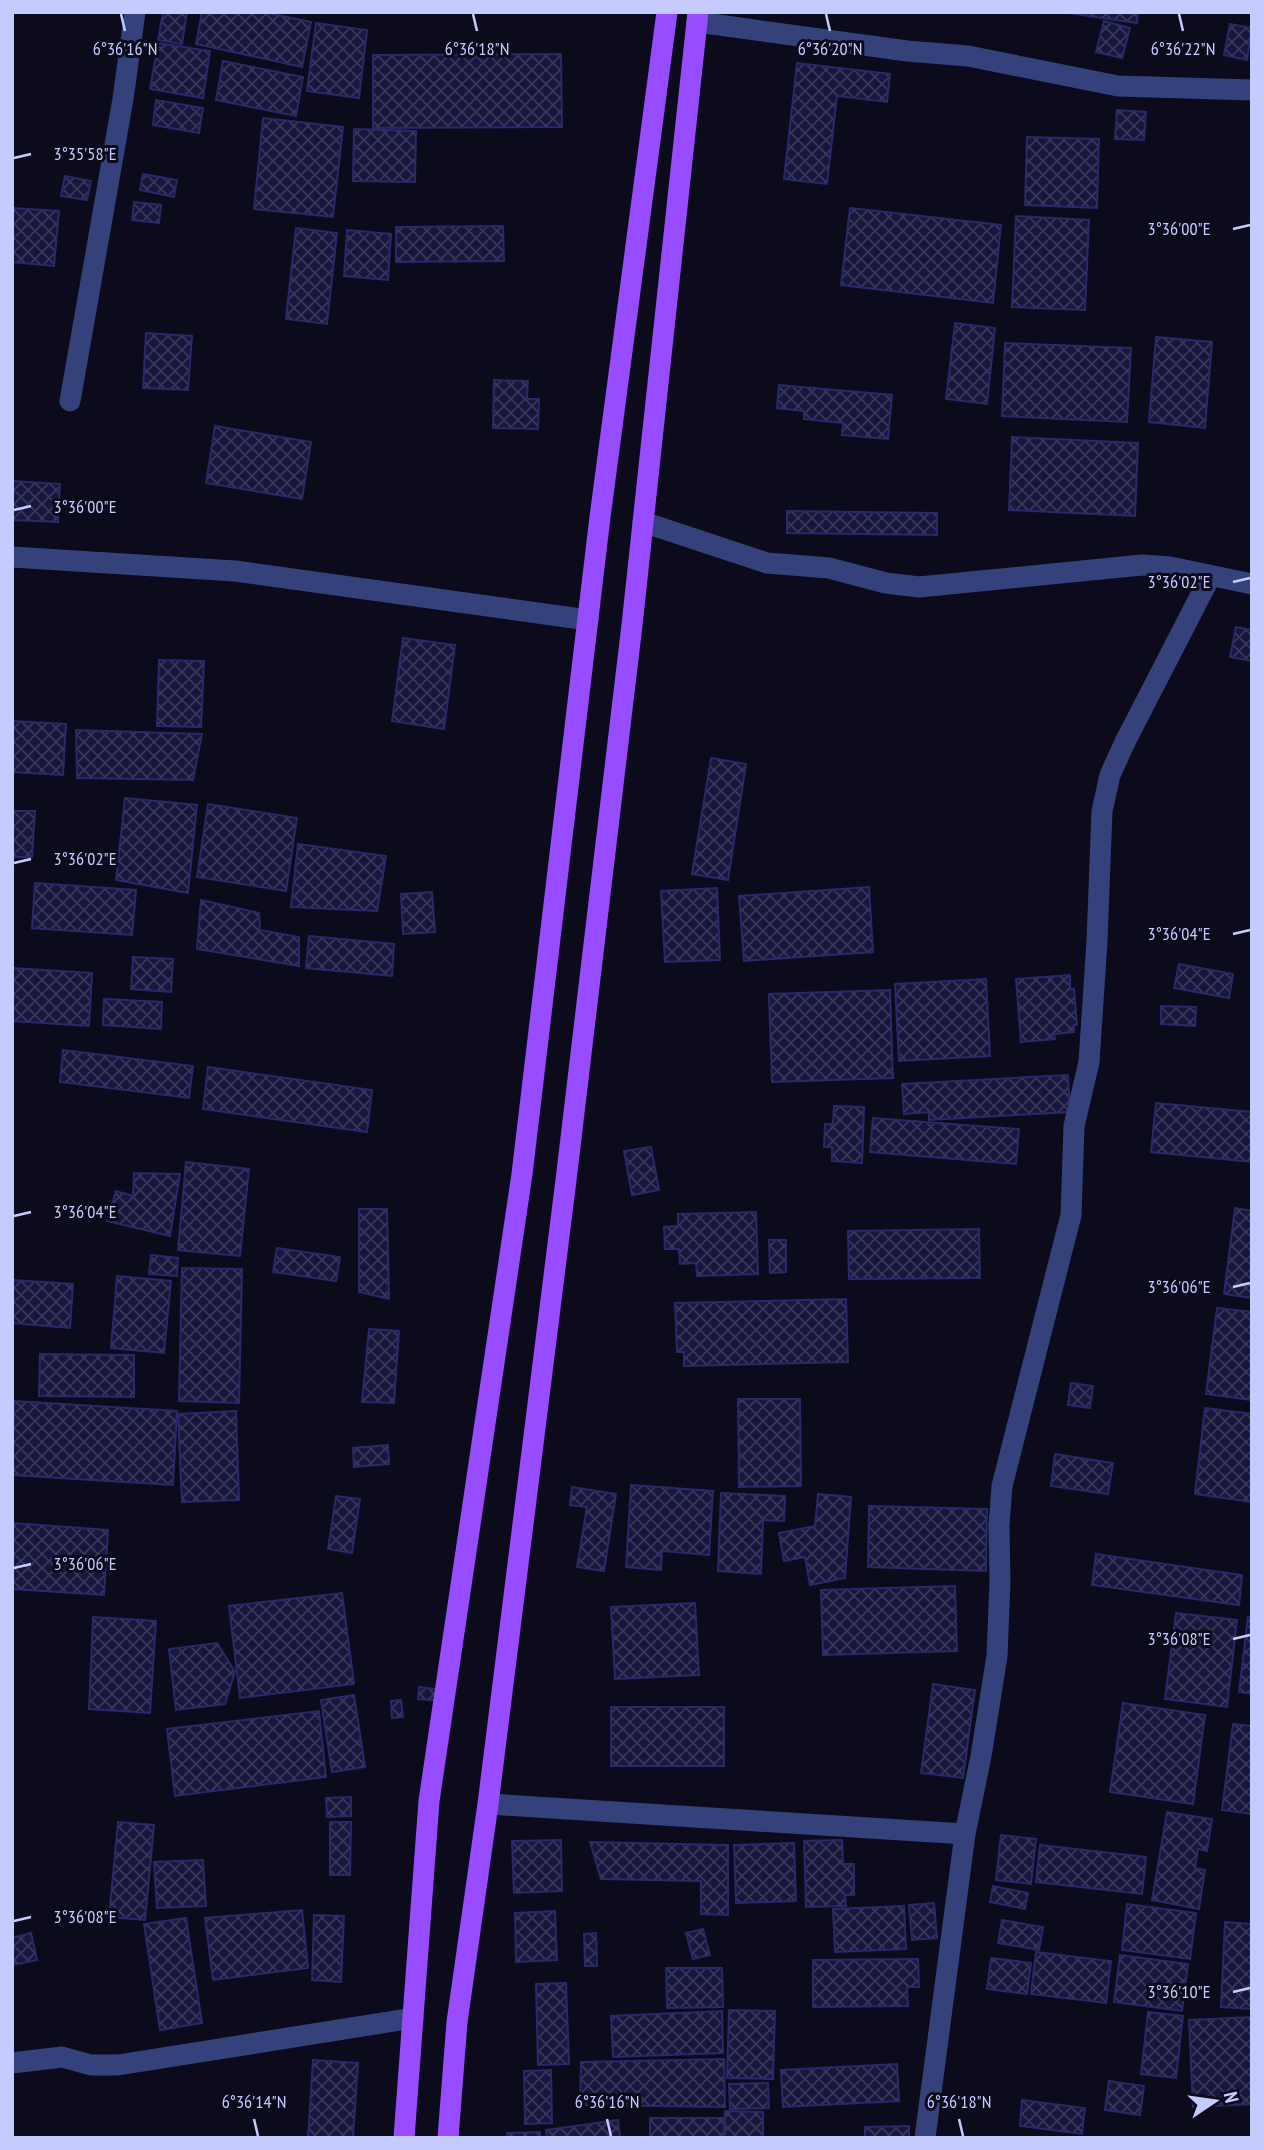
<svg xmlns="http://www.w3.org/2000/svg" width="1264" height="2150" font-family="'PT Sans Narrow',sans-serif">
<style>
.building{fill:url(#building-cross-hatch);stroke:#282969;stroke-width:2}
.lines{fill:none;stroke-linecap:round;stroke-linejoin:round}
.minor{stroke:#35417b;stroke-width:21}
.major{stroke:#974cff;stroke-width:21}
.ticks{fill:none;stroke:#c5cbff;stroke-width:2.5}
.ticks-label{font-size:18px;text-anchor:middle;fill:#c5cbff;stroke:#0b0b1c;stroke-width:6;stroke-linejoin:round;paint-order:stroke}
</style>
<defs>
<pattern id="building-cross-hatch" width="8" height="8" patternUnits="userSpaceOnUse" patternTransform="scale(1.75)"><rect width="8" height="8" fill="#17173d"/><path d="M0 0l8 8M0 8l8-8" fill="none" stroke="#37375a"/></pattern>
</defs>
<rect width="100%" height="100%" fill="#0b0b1c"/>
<g class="building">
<path d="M163 12H187L182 44 158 40Z"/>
<path d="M202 12H263L311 22 302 67 196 44Z"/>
<path d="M1062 12H1138L1137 23Z"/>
<path d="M1104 21 1130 28 1122 58 1096 52Z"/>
<path d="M316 23 367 30 359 98 307 91Z"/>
<path d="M1230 24 1252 28 1247 60 1224 55Z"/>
<path d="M158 43 210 51 203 98 150 89Z"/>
<path d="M561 54 562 127 373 128V55Z"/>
<path d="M223 61 303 77 296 116 216 100Z"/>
<path d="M797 63 890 74 887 102 837 96 827 184 784 179Z"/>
<path d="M156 100 203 108 199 133 153 125Z"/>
<path d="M1117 110 1146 112 1144 140 1115 139Z"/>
<path d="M263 118 343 127 333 217 254 209Z"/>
<path d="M354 129 416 131 415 182 353 181Z"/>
<path d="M1027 137 1099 139 1097 208 1025 205Z"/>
<path d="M143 174 177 180 174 197 140 190Z"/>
<path d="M65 176 91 181 87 200 61 196Z"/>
<path d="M134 202 161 205 159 223 132 220Z"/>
<path d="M12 208 59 211 54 266 12 262Z"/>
<path d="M850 208 1001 225 993 303 841 285Z"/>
<path d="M1016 216 1089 220 1085 310 1012 307Z"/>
<path d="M503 226 504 261 396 262V227Z"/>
<path d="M296 228 337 233 327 324 286 319Z"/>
<path d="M347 230 391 234 388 280 344 276Z"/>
<path d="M955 323 995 328 987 404 946 399Z"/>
<path d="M146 333 192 336 188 390 143 388Z"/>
<path d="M1156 337 1212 342 1205 428 1149 422Z"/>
<path d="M1005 343 1131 348 1127 422 1002 416Z"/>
<path d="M494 380 528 381 527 399H539L538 429 493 428Z"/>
<path d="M779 385 892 395 888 439 842 435 843 423 804 419V411L777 408Z"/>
<path d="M215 426 311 442 302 499 206 483Z"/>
<path d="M1012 437 1138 443 1135 516 1009 510Z"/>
<path d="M12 481 60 484 58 522 12 520Z"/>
<path d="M787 511 937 513V535L787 533Z"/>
<path d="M1236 627 1252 630V661L1230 657Z"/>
<path d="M403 638 455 645 444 729 392 721Z"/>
<path d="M159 660 204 661 201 727 157 726Z"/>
<path d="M12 721 66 724 63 775 12 772Z"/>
<path d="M76 730 202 734 193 780 77 778Z"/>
<path d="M711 758 746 764 728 880 692 874Z"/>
<path d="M125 798 197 805 188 893 116 880Z"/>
<path d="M208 804 297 818 286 891 197 877Z"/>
<path d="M12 811H35L32 857H12Z"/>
<path d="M298 844 386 856 377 911 291 907Z"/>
<path d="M35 883 136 890 132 935 32 928Z"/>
<path d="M869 887 873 952 744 961 739 896Z"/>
<path d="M717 888 720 960 665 962 661 891Z"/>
<path d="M432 892 435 932 403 934 401 894Z"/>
<path d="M201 900 259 913 260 930 299 937V966L197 949Z"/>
<path d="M309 936 394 944 392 976 306 968Z"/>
<path d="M133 957 173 959 171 992 131 989Z"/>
<path d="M1179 964 1233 974 1229 998 1174 988Z"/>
<path d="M12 968 92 973 89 1026 12 1021Z"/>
<path d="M1070 975V989H1074L1077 1025H1074V1032L1054 1034 1055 1039 1021 1042 1016 979Z"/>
<path d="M986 979 990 1056 899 1061 895 984Z"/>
<path d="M890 990 893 1078 772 1082 769 994Z"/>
<path d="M104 999 162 1002 161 1029 103 1025Z"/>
<path d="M1161 1006 1196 1007 1195 1026 1161 1024Z"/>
<path d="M63 1050 193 1066 189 1098 60 1082Z"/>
<path d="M208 1067 372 1090 367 1132 203 1109Z"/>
<path d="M1068 1075 1070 1112 929 1120V1112L904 1114 902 1084Z"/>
<path d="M1156 1103 1252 1112V1162L1151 1152Z"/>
<path d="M834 1106 864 1107 862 1163 832 1161V1147H824L825 1124H833Z"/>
<path d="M873 1118 1019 1129 1016 1164 870 1152Z"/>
<path d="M651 1147 659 1190 632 1195 624 1151Z"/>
<path d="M186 1162 249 1169 240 1256 178 1250Z"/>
<path d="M134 1173 180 1174 170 1236 107 1221 116 1191 133 1196Z"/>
<path d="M1235 1208 1252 1211V1298L1224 1294Z"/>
<path d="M359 1209H387L389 1299 359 1292Z"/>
<path d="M756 1212 758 1274 697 1276 696 1263 680 1264 679 1249H665L664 1227 678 1226V1214Z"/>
<path d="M979 1229 980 1278 849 1279 848 1231Z"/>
<path d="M769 1240H786V1272L770 1273Z"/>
<path d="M277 1248 340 1257 336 1281 273 1272Z"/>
<path d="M151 1255 178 1258 177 1276 149 1274Z"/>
<path d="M182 1268 242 1269 239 1403 179 1401Z"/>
<path d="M117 1276 171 1281 164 1353 111 1348Z"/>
<path d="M12 1280 73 1284 70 1328 12 1323Z"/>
<path d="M846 1299 848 1362 684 1366V1352H677L675 1303Z"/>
<path d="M1217 1308 1252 1312V1400L1206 1394Z"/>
<path d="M369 1329 399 1331 394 1403 362 1402Z"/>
<path d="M40 1354 134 1355V1397L39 1396Z"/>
<path d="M1071 1383 1093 1386 1090 1408 1068 1405Z"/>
<path d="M738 1399H800L801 1486 739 1487Z"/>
<path d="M14 1401 177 1411 173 1485 12 1475Z"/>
<path d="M1205 1408 1252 1414V1502L1195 1494Z"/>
<path d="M236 1411 239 1500 182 1502 178 1414Z"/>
<path d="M388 1445 389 1464 354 1467 353 1448Z"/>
<path d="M1055 1454 1113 1463 1108 1494 1051 1486Z"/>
<path d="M631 1485 713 1491 709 1555 662 1551 661 1570 626 1567Z"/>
<path d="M572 1487 616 1494 604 1571 577 1567 587 1507 570 1505Z"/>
<path d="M721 1493 785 1496 784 1521 763 1520 761 1574 718 1571Z"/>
<path d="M818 1494 851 1497 845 1578 810 1585 805 1557 784 1561 779 1533 815 1526Z"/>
<path d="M336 1496 360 1499 352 1553 328 1549Z"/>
<path d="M869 1506 987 1509 986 1571 868 1567Z"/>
<path d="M12 1523 108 1530 104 1595 12 1589Z"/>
<path d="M1096 1554 1242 1575 1239 1605 1092 1585Z"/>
<path d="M955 1586 957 1651 823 1655 821 1590Z"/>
<path d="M342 1593 354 1684 240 1698 229 1606Z"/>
<path d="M695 1603 699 1675 615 1679 611 1607Z"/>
<path d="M1176 1613 1237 1620 1227 1707 1165 1699Z"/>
<path d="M93 1617 156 1621 150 1713 89 1709Z"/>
<path d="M1248 1617 1252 1618V1694L1239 1692Z"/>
<path d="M217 1643 235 1672 225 1704 176 1710 169 1649Z"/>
<path d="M933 1684 975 1690 963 1778 921 1773Z"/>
<path d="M419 1687 443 1690 442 1701 418 1699Z"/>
<path d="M354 1695 365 1767 332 1772 321 1700Z"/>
<path d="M401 1700 403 1717 392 1718 391 1701Z"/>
<path d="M1123 1703 1205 1715 1193 1804 1110 1792Z"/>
<rect x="611" y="1707" width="113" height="59"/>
<path d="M319 1711 326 1777 175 1796 167 1729Z"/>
<path d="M1233 1724 1252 1726V1814L1222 1810Z"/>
<path d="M351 1797V1816L327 1817 326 1798Z"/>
<path d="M1167 1812 1212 1819 1207 1851 1198 1849 1195 1868 1205 1870 1199 1909 1152 1900Z"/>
<path d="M118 1822 154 1825 145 1920 109 1917Z"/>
<path d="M330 1822H351L350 1875H330Z"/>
<path d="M1001 1835 1036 1839 1031 1884 996 1880Z"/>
<path d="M561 1840 562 1891 514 1893 512 1841Z"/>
<path d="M842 1840 843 1864H854V1895H845L846 1906 806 1907 804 1841Z"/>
<path d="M590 1842 728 1845V1915L701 1914V1881L601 1879Z"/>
<path d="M794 1843 796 1901 736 1903 734 1845Z"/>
<path d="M1040 1845 1146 1857 1142 1894 1036 1882Z"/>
<path d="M203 1860 206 1906 157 1908 154 1862Z"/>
<path d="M993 1886 1028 1893 1025 1909 990 1902Z"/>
<path d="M934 1903 937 1938 912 1940 909 1905Z"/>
<path d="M1127 1904 1196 1913 1190 1959 1122 1950Z"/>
<path d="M904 1906 906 1949 835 1952 833 1909Z"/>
<path d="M302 1910 308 1968 213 1980 205 1918Z"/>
<path d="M555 1911 557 1960 516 1962 515 1913Z"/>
<path d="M314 1915 344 1916 341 1982 312 1980Z"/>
<path d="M186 1918 202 2023 160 2030 144 1924Z"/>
<path d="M1002 1920 1043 1927 1039 1950 998 1943Z"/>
<path d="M1225 1922 1252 1924V2009L1221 2007Z"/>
<path d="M703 1929 710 1955 693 1959 686 1933Z"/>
<path d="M31 1933 37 1960 12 1965V1938Z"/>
<path d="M596 1933 597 1966H585L584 1934Z"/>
<path d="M1036 1952 1111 1961 1106 2003 1031 1994Z"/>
<path d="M1120 1955 1188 1964 1182 2011 1114 2002Z"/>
<path d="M991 1958 1031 1963 1027 1994 987 1989Z"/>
<path d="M918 1959 919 1987H907L908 2006 813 2007V1960Z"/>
<path d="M666 1968H722L723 2007 667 2008Z"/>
<path d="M566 1983 569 2064 538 2065 536 1984Z"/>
<path d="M729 2010 775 2011 773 2079 727 2078Z"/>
<path d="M722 2011 723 2053 613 2057 611 2016Z"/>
<path d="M1148 2012 1183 2016 1176 2078 1141 2074Z"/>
<path d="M1252 2017V2104L1193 2107 1189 2020Z"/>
<path d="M724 2059 725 2107 580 2105 581 2062Z"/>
<path d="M313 2060 358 2063 353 2138H308Z"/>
<path d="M897 2064 899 2101 783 2107 781 2070Z"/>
<path d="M551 2070 552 2123 525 2124 524 2071Z"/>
<path d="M1109 2081 1144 2086 1140 2115 1105 2110Z"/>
<path d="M768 2083 769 2108 730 2109 729 2084Z"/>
<path d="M1022 2100 1085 2108 1082 2134 1020 2126Z"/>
<path d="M725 2111 763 2112V2138H725Z"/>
<rect x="650" y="2118" width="74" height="20"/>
<path d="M618 2120 620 2138H547L546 2130Z"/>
<path d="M909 2126V2138H865V2127Z"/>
<path d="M540 2132V2138H507V2133Z"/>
</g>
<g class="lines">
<g class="minor">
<path d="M697 22 907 51 968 56 1118 86 1252 90"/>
<path d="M70 401 123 99 135 12"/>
<path d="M643 522 767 563 829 568 886 583 919 587 1142 565 1170 567 1252 584"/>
<path d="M12 557 235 571 588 620"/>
<path d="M488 1804 965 1834"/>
<path d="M12 2063 62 2057 91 2065H118L413 2018"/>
<path d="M925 2138 965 1834 981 1756 997 1656 1000 1582 999 1525 1002 1486 1071 1215 1074 1126 1089 1062 1097 941 1102 811 1110 775 1125 742 1210 577"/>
</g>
<g class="major">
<path d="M404 2138 429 1801 522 1174 600 517 667 12"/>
<path d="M448 2138 457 2022 488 1804 566 1180 632 625 698 12"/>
</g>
</g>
<path class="ticks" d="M121 14 125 31M473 14 477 31M826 14 830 31M1179 14 1183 31M14 158 31 154M1233 229 1250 225M14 510 31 506M1233 582 1250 578M14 863 31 859M1233 934 1250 930M14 1216 31 1212M1233 1287 1250 1283M14 1568 31 1564M1233 1639 1250 1635M14 1921 31 1917M1233 1992 1250 1988M254 2119 258 2136M607 2119 611 2136M959 2119 963 2136"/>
<g class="ticks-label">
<text x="830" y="55">6°36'20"N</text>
<text x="1183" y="55">6°36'22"N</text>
<text x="125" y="55">6°36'16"N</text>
<text x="477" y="55">6°36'18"N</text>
<text x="85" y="160">3°35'58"E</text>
<text x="1179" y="235">3°36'00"E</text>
<text x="85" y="513">3°36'00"E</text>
<text x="1179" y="588">3°36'02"E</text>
<text x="85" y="865">3°36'02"E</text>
<text x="1179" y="940">3°36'04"E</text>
<text x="85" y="1218">3°36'04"E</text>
<text x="1179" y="1293">3°36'06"E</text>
<text x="85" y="1570">3°36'06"E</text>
<text x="1179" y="1645">3°36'08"E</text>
<text x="85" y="1923">3°36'08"E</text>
<text x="1179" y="1998">3°36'10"E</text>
<text x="254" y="2108">6°36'14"N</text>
<text x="607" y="2108">6°36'16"N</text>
<text x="959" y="2108">6°36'18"N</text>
</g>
<rect width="1264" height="2150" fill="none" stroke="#c5cbff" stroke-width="28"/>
<g transform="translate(1215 2101) rotate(77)" stroke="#0b0b1c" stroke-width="5" paint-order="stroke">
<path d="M0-5L12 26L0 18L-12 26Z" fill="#c5cbff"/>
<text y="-10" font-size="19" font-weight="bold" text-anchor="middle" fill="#c5cbff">N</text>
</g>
</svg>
